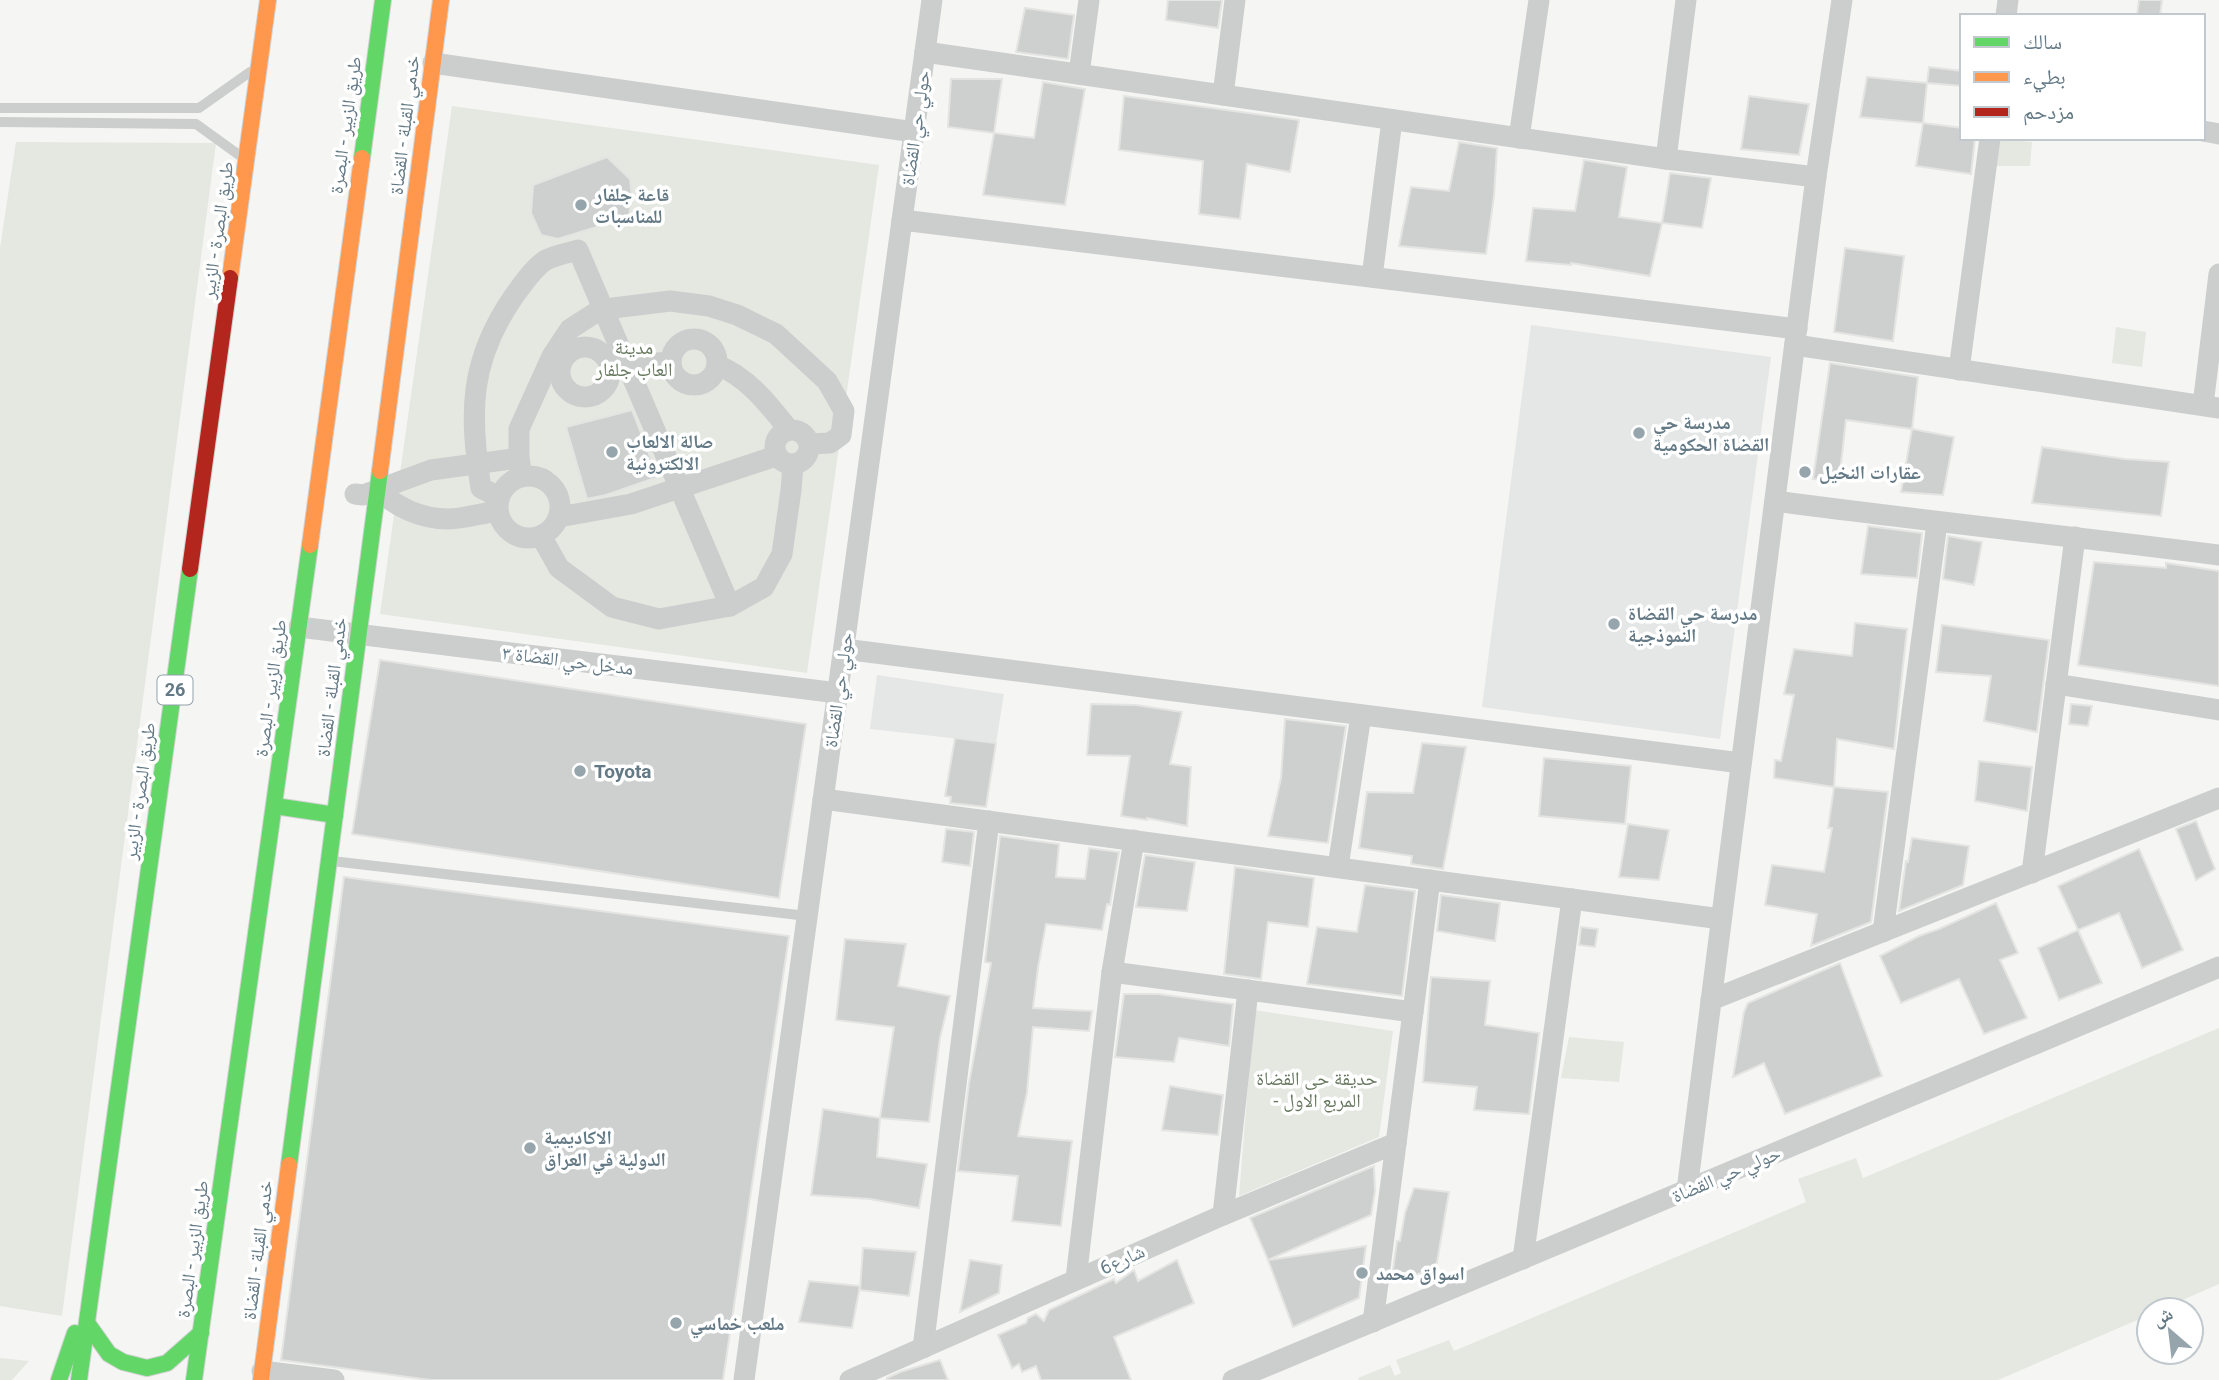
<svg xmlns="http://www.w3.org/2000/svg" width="2219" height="1380" font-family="Roboto,'Noto Naskh Arabic',sans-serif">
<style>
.built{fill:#e5e6e6}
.green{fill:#e5e8e1}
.building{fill:#ced0cf;stroke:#e4e4e3;stroke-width:2}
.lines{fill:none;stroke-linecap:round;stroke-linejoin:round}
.fast-casing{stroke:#d1d3d3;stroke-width:18}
.slow-casing{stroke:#d1d3d3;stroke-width:18}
.jam-casing{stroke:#d1d3d3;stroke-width:18}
.lane{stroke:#cccece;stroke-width:10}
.street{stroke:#cccece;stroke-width:21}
.fast{stroke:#63d668;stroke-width:16}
.slow{stroke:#ff974d;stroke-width:16}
.jam{stroke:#b3261e;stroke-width:16}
.poi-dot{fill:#96a4ac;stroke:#fff;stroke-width:2.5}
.labels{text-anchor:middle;stroke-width:7;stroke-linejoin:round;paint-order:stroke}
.shield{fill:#fff;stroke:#92a1aa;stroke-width:2}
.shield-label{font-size:18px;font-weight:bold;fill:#637985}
.street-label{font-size:19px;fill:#637985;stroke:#fff}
.poi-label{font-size:19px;font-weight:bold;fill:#637985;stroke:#fff;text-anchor:start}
.park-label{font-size:19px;fill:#66775e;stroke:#fff}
</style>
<rect width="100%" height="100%" fill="#f5f5f3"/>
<g class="built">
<path d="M1531 325 1771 357 1720 739 1482 707Z"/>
<path d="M877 675 1004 694 996 743 870 729Z"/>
</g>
<g class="green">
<path d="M452 106 879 165 807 673 380 614Z"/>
<path d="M1998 139 2032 142 2030 166H1996Z"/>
<path d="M16 142 216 143 62 1316 0 1306V248Z"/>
<path d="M2116 327 2146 332 2142 367 2112 363Z"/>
<path d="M1254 1010 1393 1031 1379 1137 1239 1196Z"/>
<path d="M2219 1028V1284L2160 1310H2149V1315L1998 1380H1359L1358 1378 1390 1365 1395 1376 1401 1373 1396 1360 1449 1340 1454 1351 1806 1202 1798 1179 1856 1158 1863 1178Z"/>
<path d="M1569 1037 1624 1042 1619 1082 1561 1078Z"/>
<path d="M0 1358 29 1361 12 1380H0Z"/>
</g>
<g class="building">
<path d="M1168 0H1222L1218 28 1166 20Z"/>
<path d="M2139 0H2162L2160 16H2137Z"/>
<path d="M1025 8 1074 15 1068 59 1016 52Z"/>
<path d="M1929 67 1962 71V86L1927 83Z"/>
<path d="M1867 77 1927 83 1923 123 1860 117Z"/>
<path d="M951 79H1002L994 133 948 127Z"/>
<path d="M1043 82 1085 89 1065 205 983 195 994 133 1034 138Z"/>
<path d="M1124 96 1299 120 1290 172 1247 164 1240 219 1199 214 1203 161 1119 150Z"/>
<path d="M1749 96 1809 104 1799 155 1741 149Z"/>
<path d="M1923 123 1962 128V138H1975L1971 174 1916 166Z"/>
<path d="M1459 142 1497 148 1494 196 1486 254 1399 246 1411 187 1449 191Z"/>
<path d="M607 157 630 179 632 197 629 217 558 239 541 235 531 213 533 185Z"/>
<path d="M1584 160 1627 167 1619 217 1662 223 1650 276 1571 263V265L1526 261 1533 208 1575 211Z"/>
<path d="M1670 173 1711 178 1702 228 1662 223Z"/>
<path d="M1845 248 1904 256 1893 341 1834 332Z"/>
<path d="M1830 363 1918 377 1912 429 1846 420 1839 481 1813 479Z"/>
<path d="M632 410 658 477 606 495 587 499 566 427Z"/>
<path d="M1912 429 1954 437 1943 495 1901 492Z"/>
<path d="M2042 447 2125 459 2169 462 2161 516 2032 503Z"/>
<path d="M1868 526 1922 533 1917 578 1861 574Z"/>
<path d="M1948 536 1982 542 1974 585 1943 579Z"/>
<path d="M2094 562 2166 568V563L2219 571V686L2078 665Z"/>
<path d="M1855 623 1907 629 1894 749 1837 739 1834 787 1774 778 1775 760 1781 761 1794 695 1784 694 1794 649 1852 656Z"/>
<path d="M1942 625 2049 640 2037 732 1984 721 1991 676 1936 672Z"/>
<path d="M380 660 806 724 779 898 352 834Z"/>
<path d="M1091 704 1136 705 1182 712 1170 764 1191 767 1187 826 1147 818V820L1121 816 1130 756 1087 755Z"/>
<path d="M2071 704 2092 706 2088 726 2069 724Z"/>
<path d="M1285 719 1346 726 1328 843 1268 836 1281 778Z"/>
<path d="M955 738 996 743 986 807 950 803 951 797 945 796Z"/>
<path d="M1422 743 1466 747 1443 869 1411 864 1412 856 1359 848 1367 792 1413 793Z"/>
<path d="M1544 758 1631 766 1625 824 1539 816Z"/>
<path d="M1979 761 2032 767 2027 811 1975 801Z"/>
<path d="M1834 787 1888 792 1871 922 1811 946 1817 914 1765 905 1772 865 1824 872 1832 828H1828Z"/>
<path d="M2196 821 2215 869 2196 880 2176 829Z"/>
<path d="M1628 824 1669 830 1659 880 1619 877Z"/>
<path d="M946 829 974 832 970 866 942 862Z"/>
<path d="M1000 836 1059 844 1056 877 1085 879 1089 848 1119 852 1110 905 1107 904 1102 930 1046 924 1038 968 1033 1008 1092 1011 1089 1031 1033 1027 1027 1092 1018 1136 1072 1141 1061 1226 1012 1221 1018 1176 958 1171 969 1083 991 963 985 962Z"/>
<path d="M1912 838 1969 846 1963 885 1899 911 1906 861 1908 862Z"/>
<path d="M2139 849 2183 950 2142 968 2119 913 2078 930 2058 886Z"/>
<path d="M1145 855 1195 862 1187 911 1136 907Z"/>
<path d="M1235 867 1314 878 1308 927 1268 922 1261 979 1224 974Z"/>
<path d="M344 877 789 936 723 1380H430L281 1360Z"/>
<path d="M1365 885 1415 891 1402 996 1307 984 1317 927 1357 932Z"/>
<path d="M1441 895 1500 903 1495 941 1437 931Z"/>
<path d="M1996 903 2018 953 2000 960 2027 1018 1984 1034 1959 979 1901 1003 1880 956 1919 936 1939 929Z"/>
<path d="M1581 927 1598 929 1595 947 1579 945Z"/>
<path d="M2078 930 2102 983 2059 1000 2038 948Z"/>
<path d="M845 939 906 944 898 986 950 996 940 1038 929 1122 880 1118 894 1027 836 1020Z"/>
<path d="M1840 963 1882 1076 1785 1114 1764 1063 1733 1077 1744 1012 1748 1003Z"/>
<path d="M1431 977 1490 981 1485 1025 1539 1033 1529 1114 1474 1110 1477 1087 1423 1082Z"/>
<path d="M1124 994H1158L1233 1004 1229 1046 1179 1038 1174 1062 1115 1057Z"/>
<path d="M1170 1086 1223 1095 1218 1135 1162 1130Z"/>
<path d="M823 1109 880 1118 877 1157 927 1164 919 1208 870 1199 811 1195Z"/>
<path d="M1374 1166 1375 1191 1371 1215 1268 1260 1250 1218Z"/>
<path d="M1414 1188 1449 1192 1436 1268 1391 1283 1397 1241H1400L1405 1213Z"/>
<path d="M1366 1246 1359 1298 1293 1327 1268 1260Z"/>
<path d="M863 1248 916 1252 909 1296 860 1290Z"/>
<path d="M970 1260 1002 1265 999 1293 960 1312Z"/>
<path d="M1177 1260 1194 1303 1114 1337 1131 1380H1041L1036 1366 1022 1372 1019 1364 1012 1368 998 1335 1026 1323 1028 1318 1036 1314 1044 1321 1049 1310 1114 1279 1116 1283 1134 1270 1138 1281Z"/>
<path d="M809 1281 860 1286 852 1328 799 1322Z"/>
<path d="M940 1360 948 1380H887V1378L900 1372Z"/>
</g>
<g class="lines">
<defs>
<g id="fast">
<path d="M362 158 383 0"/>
<path d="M275 806 335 815"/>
<path d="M289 1165 380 471"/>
<path d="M87 1323 109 1354 123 1362 147 1368 167 1363 201 1333"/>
<path d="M59 1380 75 1333"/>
<path d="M79 1380 190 569"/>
<path d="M194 1380 310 545"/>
</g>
<g id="slow">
<path d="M230 278 268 0"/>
<path d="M380 471 441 0"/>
<path d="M310 545 362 158"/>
<path d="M261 1380 289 1165"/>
</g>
<path id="jam" d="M190 569 230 278"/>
</defs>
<use href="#fast" class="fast-casing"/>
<use href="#slow" class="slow-casing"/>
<use href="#jam" class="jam-casing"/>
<g class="lane">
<path d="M0 108H199L250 72"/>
<path d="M0 122 196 124 239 155"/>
<path d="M332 861 807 916"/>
</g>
<g class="street">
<path d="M2006 16 2008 0"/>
<path d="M925 52 1666 159 1816 177"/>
<path d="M433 63 914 132"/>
<path d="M1079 74 1089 0"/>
<path d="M1223 95 1235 0"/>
<path d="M2203 131 2219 134"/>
<path d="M1519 138 1539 0"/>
<path d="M1666 159 1686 0"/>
<path d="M902 220 1797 329"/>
<path d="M1372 277 1392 120"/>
<circle cx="694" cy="362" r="23"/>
<path d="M1795 345 2219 408"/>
<circle cx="585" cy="372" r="25"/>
<path d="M717 365C748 377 769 405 789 430"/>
<path d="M614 366 671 362"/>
<path d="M1959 370 1990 138"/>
<path d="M2203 405 2219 274"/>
<circle cx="792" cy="447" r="17"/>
<path d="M519 458V429L552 356 570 329 595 313 613 308 670 301 709 306 737 315 776 334 827 381 844 411 841 435 830 443 809 444"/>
<circle cx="529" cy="507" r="31"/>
<path d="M378 490C396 507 421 519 448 519 464 519 482 513 498 511"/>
<path d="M355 494 363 495 431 470 519 458 521 471"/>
<path d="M499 497 481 488C469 413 469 361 514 296 523 284 533 268 546 260 555 255 568 253 578 250L730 606"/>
<path d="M1775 501C1923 521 2071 536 2219 555"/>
<path d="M559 517 631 504 776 456"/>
<path d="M541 536 559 568 612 607 659 619 730 606 764 587 782 554 791 490 793 465"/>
<path d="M299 627 838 693"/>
<path d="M844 649 1741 763"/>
<path d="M2056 684 2219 710"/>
<path d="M823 799 1721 919"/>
<path d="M1338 867 1361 715"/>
<path d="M2032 873 2075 537"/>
<path d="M1883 932 1937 523"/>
<path d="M1112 972 1413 1012"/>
<path d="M1711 1000 2219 798"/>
<path d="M1687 1190 1816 177 1842 0"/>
<path d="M1223 1215 1248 990"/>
<path d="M1523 1259 1572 899"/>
<path d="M1076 1279 1112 972 1134 840"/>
<path d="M1373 1322 1430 880"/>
<path d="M923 1348 989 821"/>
<path d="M262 1371 334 1380"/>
<path d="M744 1380 932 0"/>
<path d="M850 1380 1223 1215 1396 1143"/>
<path d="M1233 1380 2219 967"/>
</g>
<use href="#fast" class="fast"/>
<use href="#slow" class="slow"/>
<use href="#jam" class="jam"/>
</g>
<g class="poi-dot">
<circle cx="581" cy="205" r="7"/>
<circle cx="1639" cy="433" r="7"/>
<circle cx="612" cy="452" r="7"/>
<circle cx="1805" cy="472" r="7"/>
<circle cx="1614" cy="624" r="7"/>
<circle cx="580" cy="771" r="7"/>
<circle cx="530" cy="1148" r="7"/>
<circle cx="1362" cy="1273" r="7"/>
<circle cx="676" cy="1323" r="7"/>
</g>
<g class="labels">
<rect class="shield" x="157.5" y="675.5" width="35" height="29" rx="5"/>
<g class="shield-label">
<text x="175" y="696">26</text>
</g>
<g class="street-label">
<text transform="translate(345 125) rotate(-82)" y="7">طريق الزبير - البصرة</text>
<text transform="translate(404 125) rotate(-83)" y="7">خدمي القبلة - القضاة</text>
<text transform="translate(915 128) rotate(-82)" y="7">حولي حي القضاة</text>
<text transform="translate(217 230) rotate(-82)" y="7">طريق البصرة - الزبير</text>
<text transform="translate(568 660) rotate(7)" y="7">مدخل حي القضاة ٣</text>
<text transform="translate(331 687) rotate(-83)" y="7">خدمي القبلة - القضاة</text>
<text transform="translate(270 688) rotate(-82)" y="7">طريق الزبير - البصرة</text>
<text transform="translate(838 690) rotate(-82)" y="7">حولي حي القضاة</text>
<text transform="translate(139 791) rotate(-82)" y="7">طريق البصرة - الزبير</text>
<text transform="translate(1726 1174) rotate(-23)" y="7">حولي حي القضاة</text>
<text transform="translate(192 1249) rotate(-82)" y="7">طريق الزبير - البصرة</text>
<text transform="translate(257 1250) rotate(-83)" y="7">خدمي القبلة - القضاة</text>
<text transform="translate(1122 1259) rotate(-24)" y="7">شارع6</text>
</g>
<g class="poi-label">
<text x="595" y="201">قاعة جلفار<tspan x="595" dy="22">للمناسبات</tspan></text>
<text x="1653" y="429">مدرسة حي<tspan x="1653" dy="22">القضاة الحكومية</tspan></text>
<text x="626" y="448">صالة الالعاب<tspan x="626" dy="22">الالكترونية</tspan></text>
<text x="1819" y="479">عقارات النخيل</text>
<text x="1628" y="620">مدرسة حي القضاة<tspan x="1628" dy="22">النموذجية</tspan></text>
<text x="594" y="778">Toyota</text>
<text x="544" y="1144">الاكاديمية<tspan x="544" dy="22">الدولية في العراق</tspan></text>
<text x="1376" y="1280">اسواق محمد</text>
<text x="690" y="1330">ملعب خماسي</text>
</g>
<g class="park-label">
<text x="634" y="354">مدينة<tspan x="634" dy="22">العاب جلفار</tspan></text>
<text x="1317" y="1085">حديقة حي القضاة<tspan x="1317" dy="22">- المربع الاول</tspan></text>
</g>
</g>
<rect x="1960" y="14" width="245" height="126" fill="#ffffff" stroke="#c1c9ce" stroke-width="2"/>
<rect x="1974" y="37" width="35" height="10" fill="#63d668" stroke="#c1c9ce" stroke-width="2"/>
<text x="2023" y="49" font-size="21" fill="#637985">سالك</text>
<rect x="1974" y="72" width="35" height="10" fill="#ff974d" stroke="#c1c9ce" stroke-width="2"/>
<text x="2023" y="84" font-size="21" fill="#637985">بطيء</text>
<rect x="1974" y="107" width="35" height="10" fill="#b3261e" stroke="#c1c9ce" stroke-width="2"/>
<text x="2023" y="119" font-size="21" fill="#637985">مزدحم</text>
<g transform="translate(2170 1331) rotate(332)"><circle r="33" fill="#ffffff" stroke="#c1c9ce" stroke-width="2"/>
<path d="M0-5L12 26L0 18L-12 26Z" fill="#96a4ac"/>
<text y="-10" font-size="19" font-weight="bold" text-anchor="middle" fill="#637985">ش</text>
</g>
</svg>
